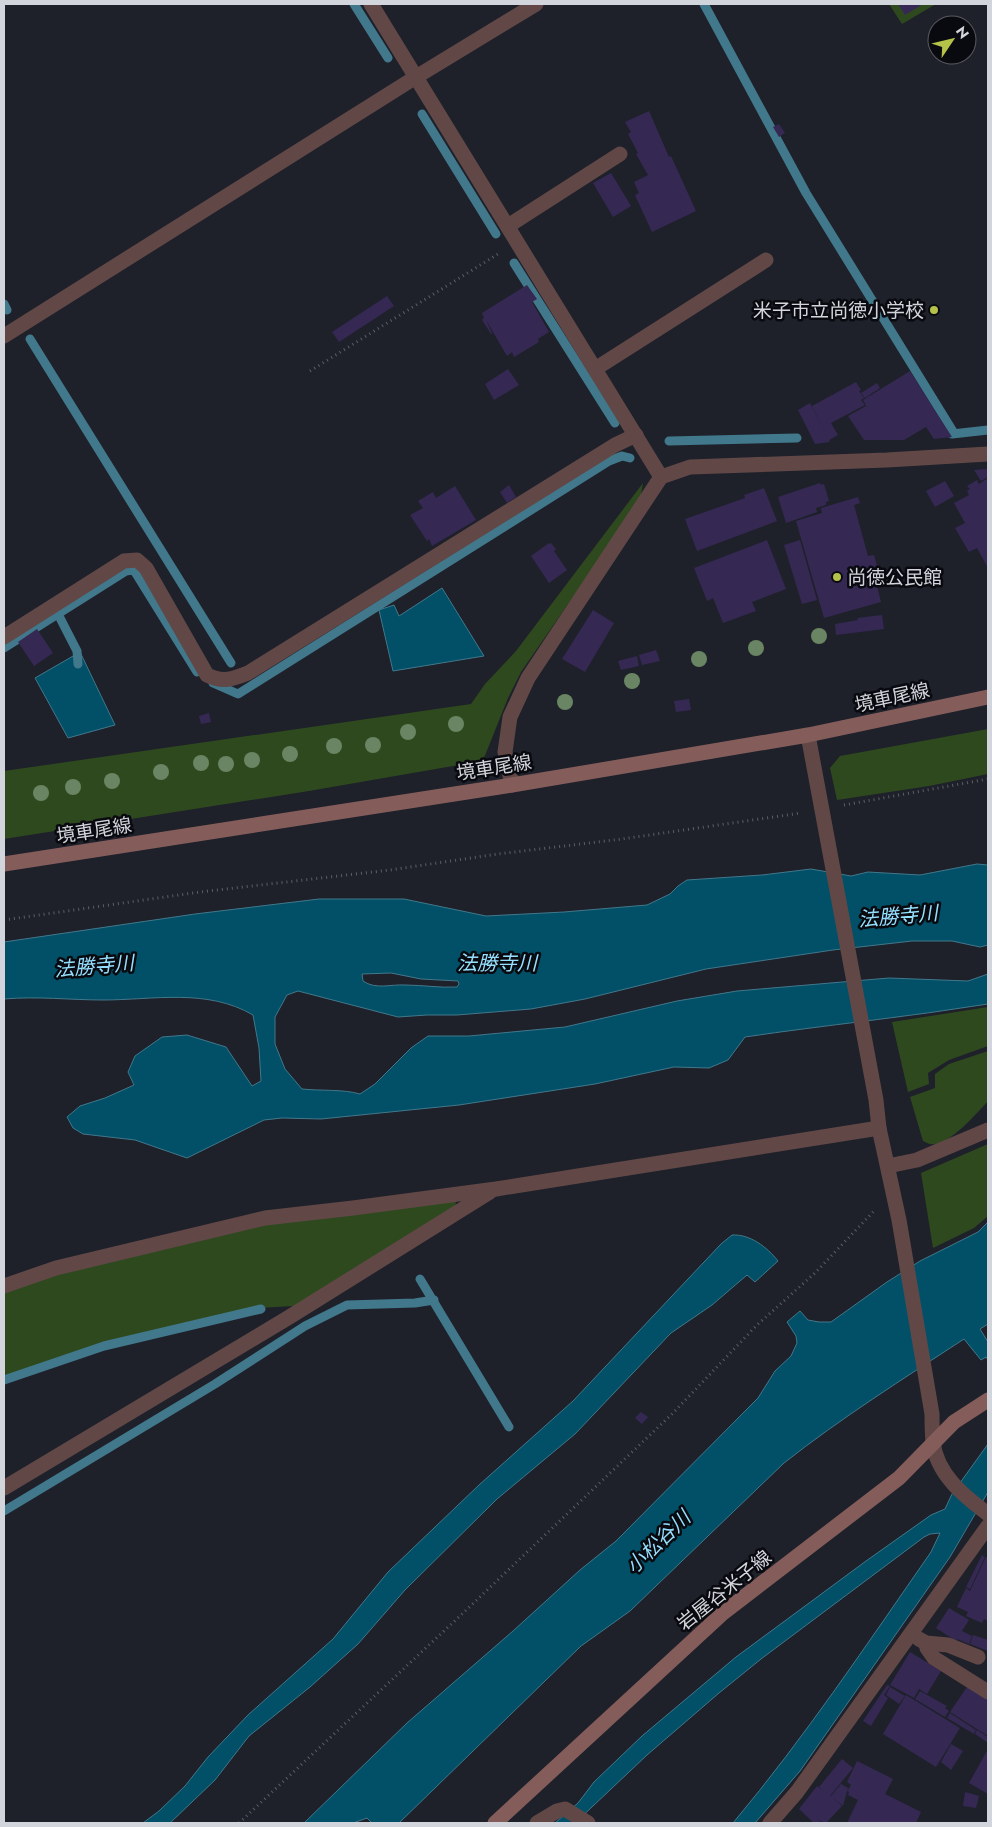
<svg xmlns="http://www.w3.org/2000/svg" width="992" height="1827" font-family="Jost,'Noto Sans JP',sans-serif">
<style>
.green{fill:#2f491f}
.water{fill:#025068;stroke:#41788b;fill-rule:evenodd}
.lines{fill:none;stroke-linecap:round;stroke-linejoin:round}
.stream{stroke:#41788b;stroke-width:9}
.building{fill:#352954}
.path{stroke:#5c5e67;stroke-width:3;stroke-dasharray:1 4;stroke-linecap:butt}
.lane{stroke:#614847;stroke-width:15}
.street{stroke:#614847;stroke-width:15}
.secondary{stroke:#845d5b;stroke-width:15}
.tree{fill:#6a8563}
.poi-dot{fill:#b5c24a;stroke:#090a0f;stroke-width:2}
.labels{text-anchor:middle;stroke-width:5;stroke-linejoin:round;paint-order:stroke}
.poi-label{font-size:19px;fill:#d3d5dc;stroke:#090a0f;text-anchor:end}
.street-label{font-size:19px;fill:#d3d5dc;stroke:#090a0f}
.water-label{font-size:20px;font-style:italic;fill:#95dffe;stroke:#090a0f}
</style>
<rect width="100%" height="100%" fill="#1e202a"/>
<g class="green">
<path d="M889 4H936L902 24Z"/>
<path d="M643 483 641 495 599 559 521 672 508 698 484 758 476 762 309 791 4 839V771L471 704 485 684 516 651Z"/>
<path d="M988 729V774L929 786 837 800 830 768 840 756Z"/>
<path d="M988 1007V1046L949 1060 928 1073 929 1084 908 1092 892 1022Z"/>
<path d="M988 1051V1101C977 1113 948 1147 931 1144 928 1144 926 1142 923 1141L910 1097 935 1088V1074L949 1064Z"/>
<path d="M988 1144V1216L974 1228 933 1248 921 1173Z"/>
<path d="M454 1201 456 1203 455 1207 294 1306 259 1308 102 1345 4 1378V1290C66 1271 130 1252 194 1238 280 1220 367 1211 454 1201Z"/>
</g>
<g class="water">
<path d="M442 588 484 656 393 671 379 610 394 605 399 616Z"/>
<path d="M80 652 115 725 68 738 35 678Z"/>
<path d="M977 864 988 865V945L980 947 952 941H912L833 950 706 969 585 999 531 1009 457 1015H427L398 1017 298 991 287 995 275 1017V1044L285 1069 302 1089C321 1091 343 1089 360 1094L375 1084 411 1048 428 1036H469L565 1027 677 1001 737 991 889 978 968 981 988 974V1004C908 1017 826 1025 745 1037L728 1060 709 1068 674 1067 595 1084 459 1105 321 1119 282 1118 264 1120 187 1158 135 1140 83 1134 73 1128 67 1117 80 1106 105 1098 134 1085 128 1072 135 1056 162 1037 187 1035 226 1047 252 1086 261 1081 259 1048 253 1015C207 988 153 1000 103 1000 70 1000 37 996 4 999V942L195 914 319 899H404L486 916 564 912 647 905 670 894 678 886 687 880 762 875 811 869 851 876 868 872 920 875ZM391 973 421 979 458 981 459 984 457 987C439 988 423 985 405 985 391 984 376 990 363 981L362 974Z"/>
<path d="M988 1222V1324L980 1329 988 1342V1360L986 1357 981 1360 964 1339C903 1379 841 1418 784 1463L630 1611 581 1646 399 1823H372L367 1818 353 1823H304L407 1723 513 1631 580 1570 616 1541 758 1398 775 1371 791 1356 797 1343 796 1336 787 1322 800 1311 808 1320 819 1322H831L887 1282 920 1261 978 1232Z"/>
<path d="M732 1235C750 1234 767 1247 778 1261L755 1282 747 1275 712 1305 671 1333 575 1434 497 1499 405 1590 358 1644 310 1687 249 1736 215 1780 170 1823H143L159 1811 185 1786 208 1757 248 1715 333 1639 388 1572 479 1485 573 1401 721 1244Z"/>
<path d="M988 1444V1492L950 1557 800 1771 755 1823H733C805 1737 867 1644 931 1552L940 1533 930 1534 924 1537 761 1659 719 1693 647 1755 575 1823H555L578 1803 594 1782 642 1736 736 1657 866 1561 931 1515 945 1509 952 1494Z"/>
</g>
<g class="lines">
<g class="stream">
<path d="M354 4 388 58"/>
<path d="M704 4 806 193 954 433"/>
<path d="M422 114 496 234"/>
<path d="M514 263 615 423"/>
<path d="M4 304 7 310"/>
<path d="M30 339 231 663"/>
<path d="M952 434 988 430"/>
<path d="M669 441 797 438"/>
<path d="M58 614 77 651 78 664"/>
<path d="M4 648 126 571 132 570 135 572 197 672"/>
<path d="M213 683 238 694 609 461 622 456 630 458"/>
<path d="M420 1279 509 1427"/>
<path d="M4 1380 104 1346 261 1309"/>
<path d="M4 1511 215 1384 305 1326 347 1305 415 1303 434 1300"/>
</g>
</g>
<g class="building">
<path d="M898 4H923L905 15Z"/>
<path d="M649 111 669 157 671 156 696 211 652 232 635 195 639 193 634 182 648 175 636 154 638 153 628 134 631 132 625 122Z"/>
<path d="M779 124 785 133 779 137 773 127Z"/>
<path d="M611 173 631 206 613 217 593 183Z"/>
<path d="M527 285 537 299 532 302 549 332 538 339 539 342 514 357 512 352 507 356 486 320 492 333 491 334 482 320 484 318 482 313Z"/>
<path d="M387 296 394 306 339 342 332 332Z"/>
<path d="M508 369 519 385 494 400 485 384Z"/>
<path d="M910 371 952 437 934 439 926 427 904 440H864L848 416 866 406 868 409 863 400Z"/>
<path d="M856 382 861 390 859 391 864 398 861 400 865 405 831 423 838 435 829 440 830 442 815 444 798 410 810 403 826 433 812 406Z"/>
<path d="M877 383 880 388 865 398 861 393Z"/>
<path d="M988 469V477L981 481 974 470Z"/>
<path d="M988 478V568L977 548 969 552 955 528 965 523 954 503 969 495 967 491 970 489 967 486 977 480 979 484Z"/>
<path d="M945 481 954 496 935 507 926 491Z"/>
<path d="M820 483 821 485 824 484 829 501 826 502V505L816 508 817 512 786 523 778 497Z"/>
<path d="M509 485 516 497 507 503 500 492Z"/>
<path d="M455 486 476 520 432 546 429 539 427 541 410 515 423 508 418 501 433 492 436 498Z"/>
<path d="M764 488 777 521 697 551 685 519 745 498 744 495Z"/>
<path d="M858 497 860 503 854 505 868 556 874 555 881 580 876 582 881 602 824 618 796 521 822 513 821 508Z"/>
<path d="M767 540 786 589 752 602 756 611 723 623 713 598 707 601 694 568Z"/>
<path d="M800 540 817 600 802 604 784 545Z"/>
<path d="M549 543 550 544 551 543 556 549 554 551 567 570 549 583 531 556Z"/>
<path d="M593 610 614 623 585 672 562 659Z"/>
<path d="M882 615 884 629 836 635 835 624 858 620 857 618Z"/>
<path d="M37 629 53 653 34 666 18 642Z"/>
<path d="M656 650 660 661 642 665 639 655Z"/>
<path d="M637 656 639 666 621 670 618 661Z"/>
<path d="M689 699 691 710 676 712 674 701Z"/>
<path d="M209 713 211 722 201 724 199 716Z"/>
<path d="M641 1412 648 1417 642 1424 635 1418Z"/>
<path d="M982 1555 985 1557 970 1589 966 1587Z"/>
<path d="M986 1557 988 1558V1621L984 1619 982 1623 966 1616 968 1612 957 1607 966 1588 970 1591Z"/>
<path d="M949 1608 969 1620 962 1631 972 1636 969 1644 957 1639 956 1641 936 1628Z"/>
<path d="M973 1635 988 1640V1651L970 1644Z"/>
<path d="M910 1652 941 1671 927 1694 919 1689 914 1698 890 1685Z"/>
<path d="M887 1685 890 1686 884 1695 888 1698 871 1726 863 1721Z"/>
<path d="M890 1687 905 1696 899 1704 886 1695Z"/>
<path d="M967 1687 988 1700V1736L950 1712Z"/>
<path d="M920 1691 947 1706 945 1708 949 1711 945 1717 915 1699Z"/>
<path d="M906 1695 960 1728 936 1767 883 1734Z"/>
<path d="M950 1713 976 1730 974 1734 947 1718Z"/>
<path d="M977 1730 988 1737V1743L975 1734Z"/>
<path d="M951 1744 963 1751 951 1770 941 1762Z"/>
<path d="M988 1749V1794L969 1783Z"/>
<path d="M842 1759 853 1768 830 1796 819 1787Z"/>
<path d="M857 1761 893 1779 885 1794 921 1812 916 1823H847L858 1800 848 1795 849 1792 847 1791 851 1785 847 1782Z"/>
<path d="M841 1784 848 1788 843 1806 832 1797 842 1806 826 1823 816 1819 823 1823H814L799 1809 817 1786 831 1796Z"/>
<path d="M965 1792 979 1796 976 1808 963 1806Z"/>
</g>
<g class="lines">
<g class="path">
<path d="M310 371 498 254"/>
<path d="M844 805 988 779"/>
<path d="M4 920 200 892 390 870 498 854 622 839 801 813"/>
<path d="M239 1823 461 1615 672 1414 757 1325 815 1273 874 1211"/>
</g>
<g class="lane">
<path d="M508 226 620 154"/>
<path d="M595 369 766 260"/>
<path d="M919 1639 926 1643 948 1645 978 1657"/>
<path d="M926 1643 927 1648 934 1658 988 1692"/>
<path d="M537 1823 557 1811 565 1809 588 1823"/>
</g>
<g class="street">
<path d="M371 4 661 477"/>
<path d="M4 336 416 77 536 4"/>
<path d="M4 637 124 561 137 560 146 568 207 675C223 683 233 679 248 673L615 445 636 435"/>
<path d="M808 735 876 1100 879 1128 899 1220 932 1414C932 1423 932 1432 933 1441 936 1474 964 1496 988 1514"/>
<path d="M512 785 505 752 510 717 528 678 661 477 690 467 887 460 988 454"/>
<path d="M888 1166 917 1160 988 1130"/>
<path d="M4 1286 56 1268 265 1218 353 1208 496 1189 879 1128"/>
<path d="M4 1488 291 1316 490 1192"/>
<path d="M770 1823 797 1792 988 1526"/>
</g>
<g class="secondary">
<path d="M4 864 512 785 808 735 988 697"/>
<path d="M495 1823 723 1613 899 1478 954 1422 988 1400"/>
</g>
</g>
<g class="tree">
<circle cx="819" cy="636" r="8"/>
<circle cx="756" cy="648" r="8"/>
<circle cx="699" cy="659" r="8"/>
<circle cx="632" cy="681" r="8"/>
<circle cx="565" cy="702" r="8"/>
<circle cx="456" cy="724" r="8"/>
<circle cx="408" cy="732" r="8"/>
<circle cx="373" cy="745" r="8"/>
<circle cx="334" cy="746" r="8"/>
<circle cx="290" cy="754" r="8"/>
<circle cx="252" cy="760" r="8"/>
<circle cx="201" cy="763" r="8"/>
<circle cx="226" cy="764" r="8"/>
<circle cx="161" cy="772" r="8"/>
<circle cx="112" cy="781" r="8"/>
<circle cx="73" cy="787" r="8"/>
<circle cx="41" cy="793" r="8"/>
</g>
<g class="poi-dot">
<circle cx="934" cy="310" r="5"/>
<circle cx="837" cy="577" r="5"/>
</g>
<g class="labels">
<g class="poi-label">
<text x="924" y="317">米子市立尚徳小学校</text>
<text x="847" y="584" text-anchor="start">尚徳公民館</text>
</g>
<g class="street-label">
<text transform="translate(892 697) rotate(-12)" y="7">境車尾線</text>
<text transform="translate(494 767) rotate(-9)" y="7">境車尾線</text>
<text transform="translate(94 830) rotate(-9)" y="7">境車尾線</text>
<text transform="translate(724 1590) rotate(-39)" y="7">岩屋谷米子線</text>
</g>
<g class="water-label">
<text transform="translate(898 916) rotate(-5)" y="7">法勝寺川</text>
<text x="497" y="970">法勝寺川</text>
<text transform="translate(94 966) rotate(-5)" y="7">法勝寺川</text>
<text transform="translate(658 1542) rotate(-44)" y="7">小松谷川</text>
</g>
</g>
<rect width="992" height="1827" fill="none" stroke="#d3d5dc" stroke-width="10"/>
<g transform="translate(952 40) rotate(55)"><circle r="24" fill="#090a0f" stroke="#5a5b61"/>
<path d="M0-4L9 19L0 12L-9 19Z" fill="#b5c24a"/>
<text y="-8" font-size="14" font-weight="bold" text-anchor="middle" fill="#d3d5dc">N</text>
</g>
</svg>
